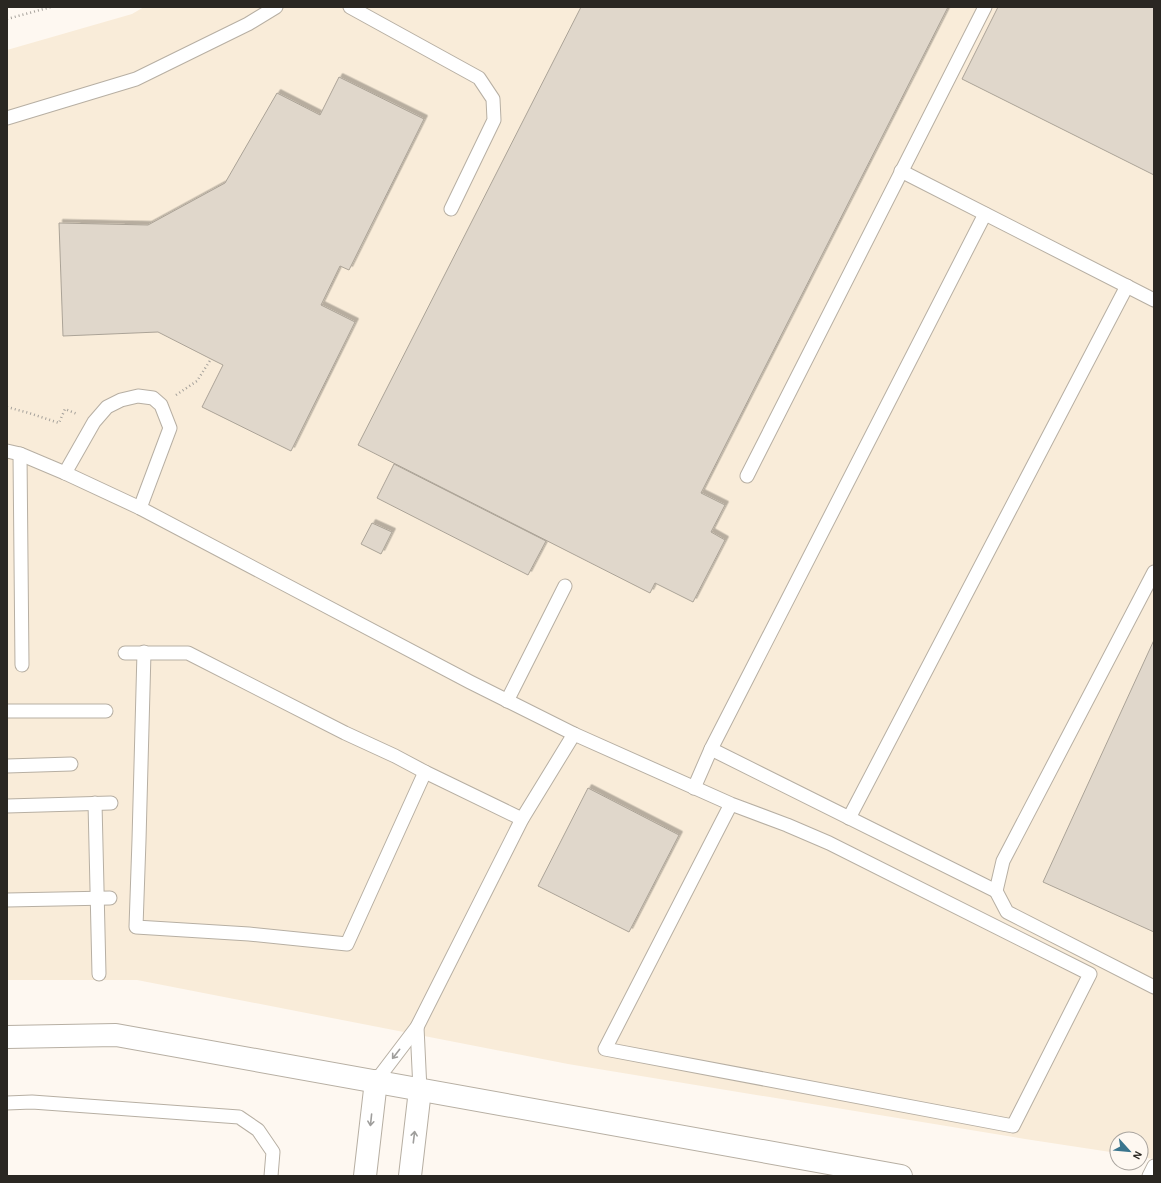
<svg xmlns="http://www.w3.org/2000/svg" width="1161" height="1183" font-family="'Alegreya Sans',sans-serif">
<style>
.built{fill:#f9ecd9}
.building{fill:#e0d7cb;stroke:#aba397;filter:url(#shadow)}
.lines{fill:none;stroke-linecap:round;stroke-linejoin:round}
.service-casing{stroke:#b7afa3;stroke-width:15}
.minor-casing{stroke:#b7afa3;stroke-width:24}
.path{stroke:#a5a19b;stroke-width:2.5;stroke-dasharray:1 3;stroke-linecap:butt}
.service{stroke:#fff;stroke-width:13}
.minor{stroke:#fff;stroke-width:22}
.oneway{stroke:#9f9e9c}
</style>
<defs>
<filter id="shadow"><feDropShadow dx="3.5" dy="-3.5" stdDeviation="0" flood-color="#0004"/></filter>
</defs>
<rect width="100%" height="100%" fill="#fef8f1"/>
<path class="built" d="M144 7H1154V1159L1141 1157V1139H1117V1153L1025 1139 568 1064 137 980H7V50L132 14Z"/>
<g class="building">
<path d="M581 7H948L701 493 725 505 711 532 725 540 693 602 655 583 650 593 358 445Z"/>
<path d="M998 7H1154V175L962 79Z"/>
<path d="M339 77 424 119 349 270 340 266 321 305 355 322 291 451 202 407 223 365 211 359 158 332 63 336 59 223 148 225 225 183 277 93 320 115Z"/>
<path d="M394 464 546 541 528 575 377 498Z"/>
<path d="M372 523 392 532 381 554 361 544Z"/>
<path d="M1154 640V932L1043 882Z"/>
<path d="M588 788 679 835 629 932 538 886Z"/>
</g>
<g class="lines">
<defs>
<g id="service">
<path d="M350 7 479 78 493 99 494 120 451 209"/>
<path d="M7 118 136 79 248 24 276 7"/>
<path d="M901 171 1154 300"/>
<path d="M7 451 20 454 65 473 140 508 470 682 574 734 731 804 787 825 829 843 1090 974 1013 1126 605 1049 731 804"/>
<path d="M20 454 22 665"/>
<path d="M65 473 94 422 107 407 121 400 138 396 153 398 161 405 170 428 140 508"/>
<path d="M747 476 985 7"/>
<path d="M1154 572 1003 861 996 891 1007 912 1154 987"/>
<path d="M144 652 139 840 136 927 249 934 347 944 425 772"/>
<path d="M125 653H188L345 733 395 756 425 772 522 819"/>
<path d="M507 701 565 586"/>
<path d="M7 711H106"/>
<path d="M711 749 996 891"/>
<path d="M7 766 71 764"/>
<path d="M694 788 711 749 985 214"/>
<path d="M95 803 99 974"/>
<path d="M7 806 111 803"/>
<path d="M849 818 1127 286"/>
<path d="M7 900 110 898"/>
<path d="M417 1027 420 1090"/>
<path d="M376 1081 417 1027 522 819 574 734"/>
<path d="M7 1103 32 1102 239 1117 258 1130 273 1152 271 1176"/>
<path d="M1149 1176 1154 1166"/>
</g>
<g id="minor">
<path d="M7 1037 116 1035 901 1176"/>
<path d="M365 1176 376 1081"/>
<path d="M410 1176 420 1090"/>
</g>
</defs>
<use href="#service" class="service-casing"/>
<use href="#minor" class="minor-casing"/>
<g class="path">
<path d="M7 19 51 7"/>
<path d="M176 395 197 381 211 359"/>
<path d="M7 407 29 413 59 423 65 409 77 414"/>
</g>
<use href="#service" class="service"/>
<use href="#minor" class="minor"/>
</g>
<defs><path id="oneway-shaft" d="M-6 0H5M1.5-3L5.5 0L1.5 3" fill="none" stroke-width="1.6" stroke-linecap="round" stroke-linejoin="round"/></defs>
<g class="oneway">
<use href="#oneway-shaft" transform="translate(396 1054) rotate(128)"/>
<use href="#oneway-shaft" transform="translate(371 1120) rotate(96)"/>
<use href="#oneway-shaft" transform="translate(414 1137) rotate(-83)"/>
</g>
<rect width="1161" height="1183" fill="none" stroke="#2a2722" stroke-width="16"/>
<g transform="translate(1129 1151) rotate(117)"><circle r="19" fill="#fef8f1" stroke="#a9a49e"/>
<path d="M0-3L7 15L0 10L-7 15Z" fill="#3a758d"/>
<text y="-6" font-size="11" font-weight="bold" text-anchor="middle" fill="#2a2722">N</text>
</g>
</svg>
